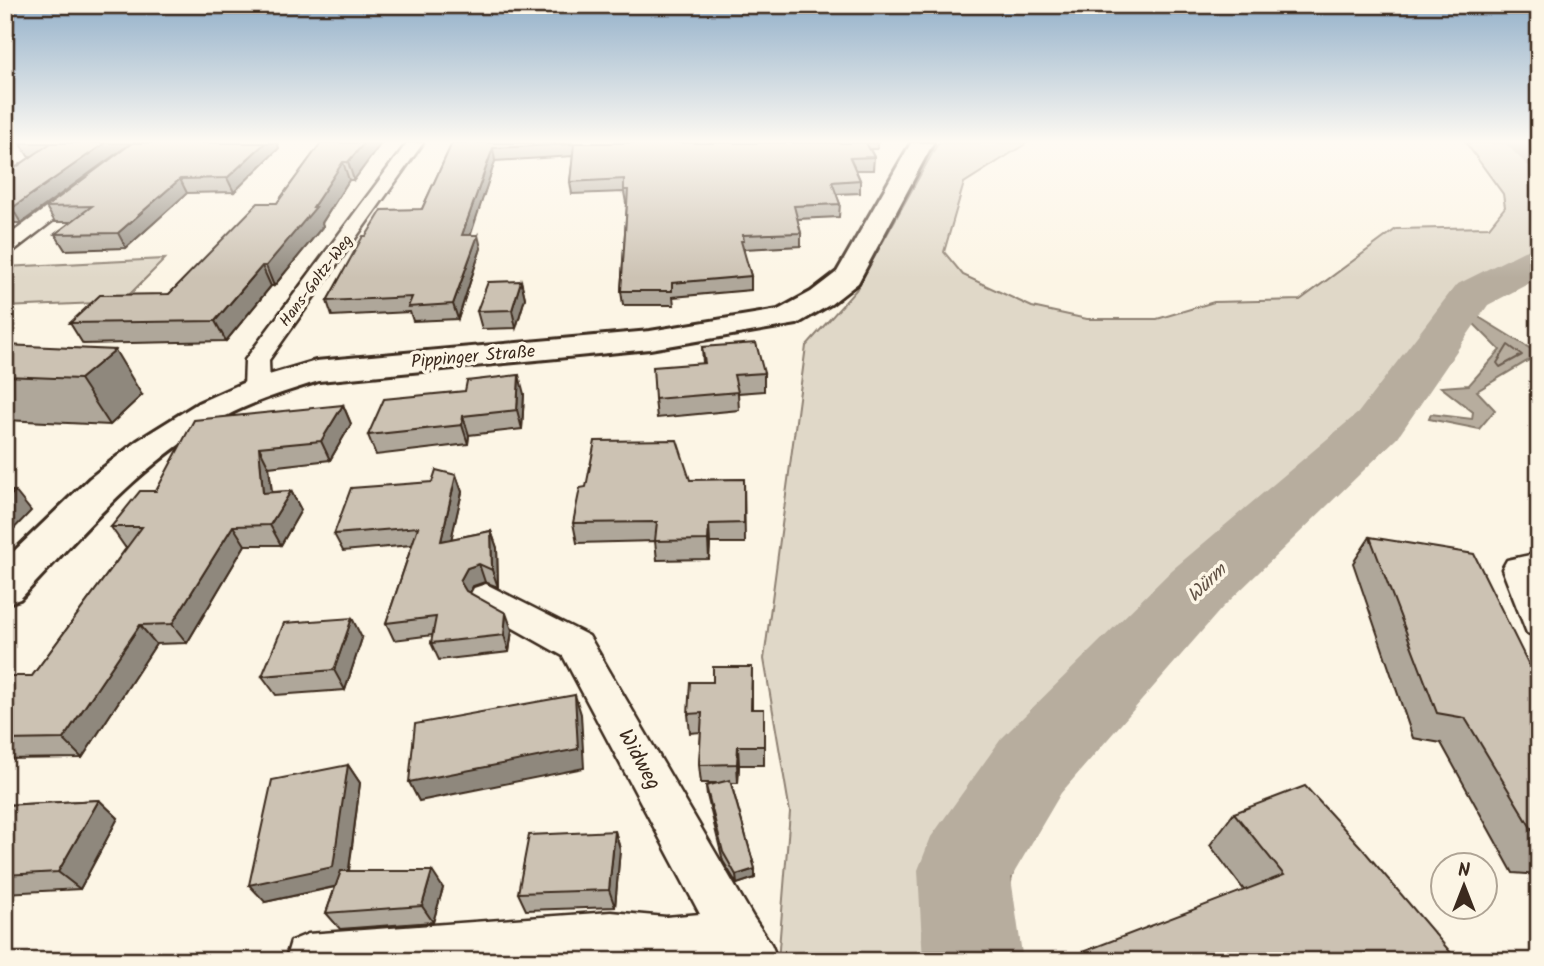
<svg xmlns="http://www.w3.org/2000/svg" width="1544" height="966" font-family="Kalam,sans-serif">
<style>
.green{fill:#e0d8c8;stroke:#8e8173;stroke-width:2}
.water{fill:#b7ad9e;stroke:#85796b;stroke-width:2}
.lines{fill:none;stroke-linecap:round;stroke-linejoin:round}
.shore{stroke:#6d5e51;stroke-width:2}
.river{fill:#b7ad9e;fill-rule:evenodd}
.minor-casing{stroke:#3b2a1e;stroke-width:5}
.secondary-casing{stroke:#3b2a1e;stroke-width:6}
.minor{fill:#fcf5e5;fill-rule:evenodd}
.secondary{fill:#fcf5e5;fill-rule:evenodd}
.wall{fill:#afa79a;stroke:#3b2a1e;stroke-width:2}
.shaded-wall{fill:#8f887d;stroke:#3b2a1e;stroke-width:2}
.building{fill:#ccc2b3;stroke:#3b2a1e;stroke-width:2}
.labels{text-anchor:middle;stroke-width:7;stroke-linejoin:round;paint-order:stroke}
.far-street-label{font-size:16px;fill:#3b2a1e;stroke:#fcf5e5}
.street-label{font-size:18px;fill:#3b2a1e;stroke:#fcf5e5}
.water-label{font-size:19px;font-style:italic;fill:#605144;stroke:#fcf5e5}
.near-street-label{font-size:21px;fill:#3b2a1e;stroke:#fcf5e5}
</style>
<rect width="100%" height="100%" fill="#fcf5e5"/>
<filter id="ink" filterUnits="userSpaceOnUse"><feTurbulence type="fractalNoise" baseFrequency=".0143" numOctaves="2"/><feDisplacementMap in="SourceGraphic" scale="14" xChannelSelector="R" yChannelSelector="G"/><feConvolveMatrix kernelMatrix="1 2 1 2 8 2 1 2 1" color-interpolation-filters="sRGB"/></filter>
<g filter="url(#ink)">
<g class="green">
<path d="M938 143H1027L964 183 944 252 963 275 1032 307 1087 319H1157L1214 302 1300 300 1396 229 1489 227 1505 207 1503 194 1466 143H1539V264L1470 297 1405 396 1231 589 1038 763 993 961H778L790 812 764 659 806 346 856 290Z"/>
<path d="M165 259 122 302 5 307V267Z"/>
</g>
<path class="water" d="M1477 316 1539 354 1477 391 1495 410 1479 429 1429 419 1431 414 1472 419 1473 412 1441 387 1469 385 1500 350 1472 322Z"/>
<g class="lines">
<path class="shore" d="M1508 345 1522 355 1500 367 1497 363Z"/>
<g class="river">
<path d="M1505 143H1539V168L1527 165Z"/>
<path d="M1539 247V278L1488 305 1398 437 1222 608 1061 793 1011 878 1023 961H923L918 870 931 837 1001 739 1172 570 1358 413 1456 285 1524 251Z"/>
</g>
<defs>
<g id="minor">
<path d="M135 143H154L12 252 5 254V238Z"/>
<path d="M407 143H423L269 360 270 389 266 395 257 397 248 395 244 389 245 360Z"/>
<path d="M1539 553V637L1527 633 1502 569 1507 560Z"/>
<path d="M486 584 589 636 753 917 771 944 778 961H285L291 941 308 934 611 912 666 917 700 914 563 656 474 606 469 597 474 588Z"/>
</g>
<path id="secondary" d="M911 143H933L858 283 831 304 797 324 650 349 319 381C287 391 254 401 224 417 143 459 82 534 20 599L5 604V560L90 478 137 441 198 403 245 382 316 361 650 331 778 310 811 292 837 272Z"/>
</defs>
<use href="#minor" class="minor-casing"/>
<use href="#secondary" class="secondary-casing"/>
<use href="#minor" class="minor"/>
<use href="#secondary" class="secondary"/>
</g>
<g class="wall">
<path d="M20 143H131L21 223H5V175L32 156H28Z"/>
<path d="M132 143H277L279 148 234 192 187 193 126 248 65 250 55 234 72 222H55L46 207Z"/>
<path d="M321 143H381L354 180H349L322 223 323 226 274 286H271L226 341 83 344 70 323 169 294 277 203Z"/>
<path d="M452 143H878L877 149H870L874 157 873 170H856L860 180V193L836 194 840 204 839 217 797 219 801 233V246L744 249V254L751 276V290L673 297 674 305H623L621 291 627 203H626L624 192 572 194 570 182 573 156 495 161 470 235 481 248 458 319 413 321 410 312 332 316 327 301 366 236 422 209Z"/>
<path d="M521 281 525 298 516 328 482 329 477 311Z"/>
<path d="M5 345 142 395 110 425 5 420Z"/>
<path d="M702 347 764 373V391L738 393 739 410 657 418 655 399 703 363Z"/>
<path d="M524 394 522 429 469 435 468 444 376 455 368 435Z"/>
<path d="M343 405 351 424 330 460 269 467 272 492 291 491 301 510 281 545H245L187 643 156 644 82 758 5 759V676H32L127 547H125L111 527 156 491Z"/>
<path d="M456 475 462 492 451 539 491 531 497 548 498 587 485 582 473 586 469 593 512 630 509 652 439 660 431 643 433 635 394 640 386 623 412 545 343 551 334 534 432 482Z"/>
<path d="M744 479 745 543H710L709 559 657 560 655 541 577 543 573 523 690 480Z"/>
<path d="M1370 537 1539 685V875L1513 873 1441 743 1413 738 1353 563Z"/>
<path d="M362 638 345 690 276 695 262 676Z"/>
<path d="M752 667V709H764V765H739L738 783H731L755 869V878L737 884 723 861 707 795 706 786 716 783H701L699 765 701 732 690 733 688 714 713 682Z"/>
<path d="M348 765 360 783 349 871 443 888 433 922 340 929 326 913 335 887 265 902Z"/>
<path d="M99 800 118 818 80 889 5 893V805Z"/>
<path d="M1234 813 1458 961 1244 890 1210 845Z"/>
<path d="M615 831 620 849 615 907 526 910 518 893Z"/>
</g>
<g class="shaded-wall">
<path d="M105 143H131L21 223 12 208Z"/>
<path d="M265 143H277L279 148 234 192 227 178Z"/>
<path d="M364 143H381L354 180 348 162Z"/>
<path d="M493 148 495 161 466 249 462 235Z"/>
<path d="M343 162 349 180 322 223 323 226 274 286 266 266 313 207Z"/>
<path d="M180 179 187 193 126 248 118 233Z"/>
<path d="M478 235 481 248 458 319 453 304Z"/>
<path d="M262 266 271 286 226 341 215 321Z"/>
<path d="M521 281 525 298 516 328 512 310Z"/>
<path d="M115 350 142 395 110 425 80 379Z"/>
<path d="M519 375 524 394 522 429 517 410Z"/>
<path d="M343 405 351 424 330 460 321 441Z"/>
<path d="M463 416 469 435 468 444 462 425Z"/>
<path d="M259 447 269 467 274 512 263 493Z"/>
<path d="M456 475 462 492 447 558 441 541Z"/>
<path d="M15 491 31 511 5 538V501Z"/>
<path d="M291 491 301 510 281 545 270 525Z"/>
<path d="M709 524 710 543 709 559 708 540Z"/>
<path d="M233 526 245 545 187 643 172 624Z"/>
<path d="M491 531 497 548 498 587 492 570Z"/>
<path d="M479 564 485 582 473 586 467 598 460 581 467 568Z"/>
<path d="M506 613 512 630 509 652 504 635Z"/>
<path d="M352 618 362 638 345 690 334 670Z"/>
<path d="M140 625 156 644 82 758 63 739Z"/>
<path d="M575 695 581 714 584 768 419 801 409 782Z"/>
<path d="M738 746 739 765 738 783 737 764Z"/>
<path d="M348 765 360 783 347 884 265 902 249 885Z"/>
<path d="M99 800 118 818 80 889 58 872Z"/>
<path d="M615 831 620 849 615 907 609 890Z"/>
<path d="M755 869V878L737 884 736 875Z"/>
<path d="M432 871 443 888 433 922 422 906Z"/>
</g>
<g class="building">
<path d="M51 143H105L12 208H5V175Z"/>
<path d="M132 143H265L227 178 180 179 118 233 55 234 92 206 46 207Z"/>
<path d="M321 143H364L348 162H343L313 207H316L266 266H262L215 321 70 323 100 295 169 294 258 203H277Z"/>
<path d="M452 143H866L874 157 850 158 860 180 832 182 840 204 794 206 801 233 743 235 744 241H741L751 276 672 283V291H621L628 190H624V179L570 182 574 144 493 148 462 235H478L453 304 408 307 412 297 327 301 363 236H366L382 210 422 209Z"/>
<path d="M521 281 512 310 477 311 488 282Z"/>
<path d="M756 343 764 373 734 375 738 392 655 399 653 367 705 363 702 347Z"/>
<path d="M5 345 115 350 80 379 5 376Z"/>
<path d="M519 375 517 410 463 416 462 425 368 435 384 399 465 391 467 381Z"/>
<path d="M343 405 321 441 259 447 263 493 291 491 270 525 233 526 172 624 140 625 63 739 5 740V676H32L142 527H111L140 491H156L194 420Z"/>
<path d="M677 440 690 480 744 479V523L709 524 708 540 655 541 657 522 573 523 580 488 586 487 595 441Z"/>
<path d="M436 470 456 475 441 541 491 531 492 570 479 564 467 568 460 581 466 591 506 613 504 635 431 643 436 617 386 623 418 527 334 534 351 488 432 482Z"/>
<path d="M5 491H15L5 501Z"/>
<path d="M1370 537 1474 554 1539 685V841L1465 718 1437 713Z"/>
<path d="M352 618 334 670 262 676 284 623Z"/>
<path d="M713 667H752L751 709H764V746H738L737 764 699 765 702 713 688 714 690 682H713Z"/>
<path d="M575 695 578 749 409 782 415 724Z"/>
<path d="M348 765 333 867 249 885 272 780Z"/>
<path d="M730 780 755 869 736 875 723 852 706 786Z"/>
<path d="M1305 786 1360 846 1458 961H1059L1284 875 1234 813Z"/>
<path d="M99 800 58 872 5 875V805Z"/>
<path d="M615 831 609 890 518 893 529 835Z"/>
<path d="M341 871H432L422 906 326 913Z"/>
</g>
</g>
<linearGradient id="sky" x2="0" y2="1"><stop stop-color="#94b1ca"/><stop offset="0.51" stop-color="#fefaf3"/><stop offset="1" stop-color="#fefaf3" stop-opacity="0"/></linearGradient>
<rect width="1544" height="278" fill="url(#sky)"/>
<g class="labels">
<g class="far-street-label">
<text transform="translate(315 280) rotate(-53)" y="6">Hans-Goltz-Weg</text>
</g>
<g class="street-label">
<text transform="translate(473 356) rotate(-5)" y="6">Pippinger Straße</text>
</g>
<g class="water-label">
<text transform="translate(1206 582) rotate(-44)" y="7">Würm</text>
</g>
<g class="near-street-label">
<text transform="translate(640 759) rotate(61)" y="7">Widweg</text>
</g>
</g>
<rect width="1544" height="966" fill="none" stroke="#fcf5e5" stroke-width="28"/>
<rect x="14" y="14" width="1516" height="938" fill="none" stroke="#3b2a1e" stroke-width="2.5" filter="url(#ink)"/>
<g transform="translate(1464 886)"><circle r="33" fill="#fcf5e5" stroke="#afa495" stroke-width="2"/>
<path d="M0-5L12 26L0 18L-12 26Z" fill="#3b2a1e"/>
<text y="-10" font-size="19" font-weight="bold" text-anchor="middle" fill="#3b2a1e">N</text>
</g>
</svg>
